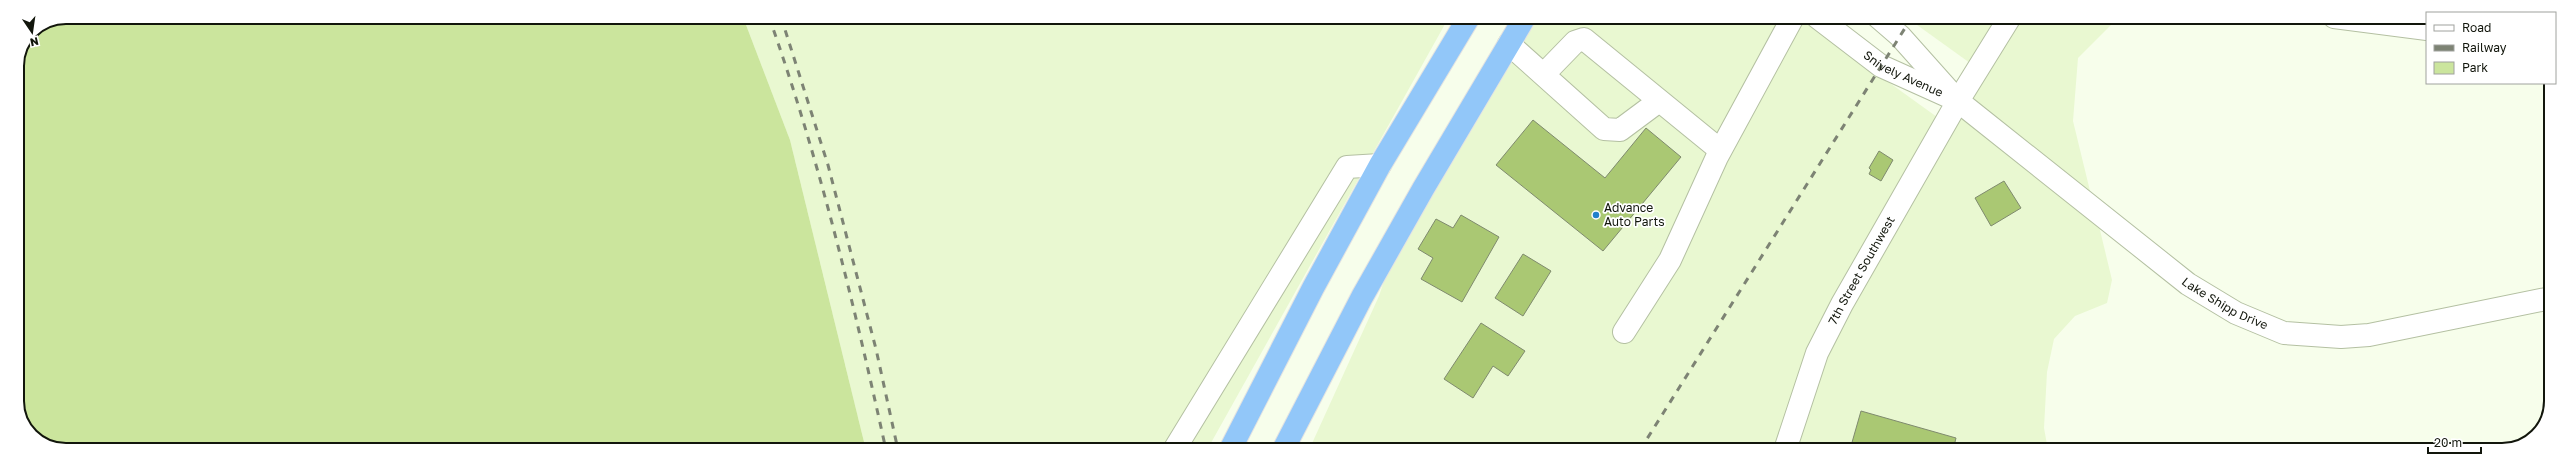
<svg xmlns="http://www.w3.org/2000/svg" width="2568" height="467" font-family="'Golos Text',sans-serif">
<style>
.built{fill:#e9f8d1}
.green{fill:#cbe59d}
.building{fill:#aac873;stroke:#7f8a6e}
.lines{fill:none;stroke-linecap:round;stroke-linejoin:round}
.minor-casing{stroke:#b4c0a2;stroke-width:24}
.highway-casing{stroke:#e3e3e2;stroke-width:24}
.minor{stroke:#fff;stroke-width:22}
.highway{stroke:#92c7f9;stroke-width:22}
.rail{stroke:#7d8374;stroke-width:3;stroke-dasharray:7 7;stroke-linecap:butt}
.poi-dot{fill:#2081cc;stroke:#fff;stroke-width:1.5}
.labels{text-anchor:middle;stroke-width:3.5;stroke-linejoin:round;paint-order:stroke}
.street-label{font-size:12px;fill:#12160c;stroke:#fff}
.poi-label{font-size:12px;fill:#12160c;stroke:#fff;text-anchor:start}
.rim{fill:none;stroke:#12160c;stroke-width:2}
</style>
<rect width="100%" height="100%" fill="#f7feeb"/>
<g class="built">
<path d="M743 17H1449L1207 450H866L790 140Z"/>
<path d="M1536 17H1798L1937 117 1834 299 1776 450H1309L1379 296 1387 272Z"/>
<path d="M1906 17H1998L1970 63Z"/>
<path d="M2022 17H2119L2078 58 2073 121 2091 195 1971 99Z"/>
<path d="M1961 116 2099 226 2112 280 2107 303 2075 316 2054 339 2047 372 2044 428 2048 450H1795L1825 358 1850 310Z"/>
</g>
<path class="green" d="M66 17H743L790 140 866 450H59L31 436 17 407V66L31 31Z"/>
<g class="building">
<path d="M1533 120 1605 178 1646 128 1681 157 1603 251 1496 165Z"/>
<path d="M1879 151 1893 160 1881 181 1869 174 1871 170 1869 168Z"/>
<path d="M2004 181 2021 208 1991 226 1975 198Z"/>
<path d="M1461 215 1499 237 1462 302 1421 279 1433 258 1418 249 1436 219 1453 228Z"/>
<path d="M1523 254 1551 271 1523 316 1495 298Z"/>
<path d="M1481 323 1525 351 1508 376 1493 366 1473 398 1444 379Z"/>
<path d="M1861 411 1956 438 1953 450H1864L1851 446Z"/>
</g>
<g class="lines">
<defs>
<g id="minor">
<path id="s1" d="M1817 17 1881 66 1952 98"/>
<path id="s2" d="M1878 17 1900 36 1958 101 2188 284 2236 313 2284 333 2341 337 2369 335 2551 298"/>
<path d="M2334 17 2427 29"/>
<path d="M1509 44 1604 129 1620 130 1659 101"/>
<path d="M1544 74 1575 42 1584 39 1720 150"/>
<path d="M1624 332 1670 260 1717 157 1793 17"/>
<path d="M1174 450 1347 167 1380 165"/>
<path id="s3" d="M1785 450 1817 353 1842 304 1958 101 2010 17"/>
</g>
<g id="highway">
<path d="M1230 450 1313 288 1380 165 1469 17"/>
<path d="M1283 450 1362 297 1423 189 1525 17"/>
</g>
</defs>
<use href="#minor" class="minor-casing"/>
<use href="#highway" class="highway-casing"/>
<use href="#minor" class="minor"/>
<use href="#highway" class="highway"/>
<g class="rail">
<path d="M769 17C819 158 854 304 886 450"/>
<path d="M781 17 828 165 876 349 898 450"/>
<path d="M1640 450 1912 17"/>
</g>
</g>
<circle class="poi-dot" cx="1596" cy="215" r="4"/>
<g class="labels">
<g class="street-label">
<text dy="4" stroke="none"><textPath href="#s1" startOffset="104">Snively Avenue</textPath></text>
<text dy="4" stroke="none"><textPath href="#s3" startOffset="196">7th Street Southwest</textPath></text>
<text dy="4" stroke="none"><textPath href="#s2" startOffset="452">Lake Shipp Drive</textPath></text>
</g>
<g class="poi-label">
<text x="1604" y="212">Advance<tspan x="1604" dy="14">Auto Parts</tspan></text>
</g>
</g>
<path d="M0 0H2568V467H0ZM66 24H2502A42 42 0 0 1 2544 66V401A42 42 0 0 1 2502 443H66A42 42 0 0 1 24 401V66A42 42 0 0 1 66 24Z" fill="#fff" fill-rule="evenodd"/>
<path class="rim" d="M66 24H2502A42 42 0 0 1 2544 66V401A42 42 0 0 1 2502 443H66A42 42 0 0 1 24 401V66A42 42 0 0 1 66 24Z"/>
<rect x="2426" y="12" width="130" height="72" fill="#ffffff" stroke="#a0a29e"/>
<rect x="2434" y="25" width="20" height="6" fill="#ffffff" stroke="#a0a29e"/>
<text x="2462" y="32" font-size="12" fill="#12160c">Road</text>
<rect x="2434" y="45" width="20" height="6" fill="#7d8374" stroke="#a0a29e"/>
<text x="2462" y="52" font-size="12" fill="#12160c">Railway</text>
<rect x="2434" y="62" width="20" height="12" fill="#cbe59d" stroke="#a0a29e"/>
<text x="2462" y="72" font-size="12" fill="#12160c">Park</text>
<g transform="translate(32 32) rotate(167)" stroke="#ffffff" stroke-width="3" paint-order="stroke">
<path d="M0-3L7 15L0 10L-7 15Z" fill="#12160c"/>
<text y="-6" font-size="11" font-weight="bold" text-anchor="middle" fill="#12160c">N</text>
</g>
<path d="M2428 447v6h53v-6" fill="none" stroke="#12160c" stroke-width="2"/>
<text x="2434" y="447" font-size="12" fill="#12160c" stroke="#ffffff" stroke-width="3" paint-order="stroke">20 m</text>
</svg>
